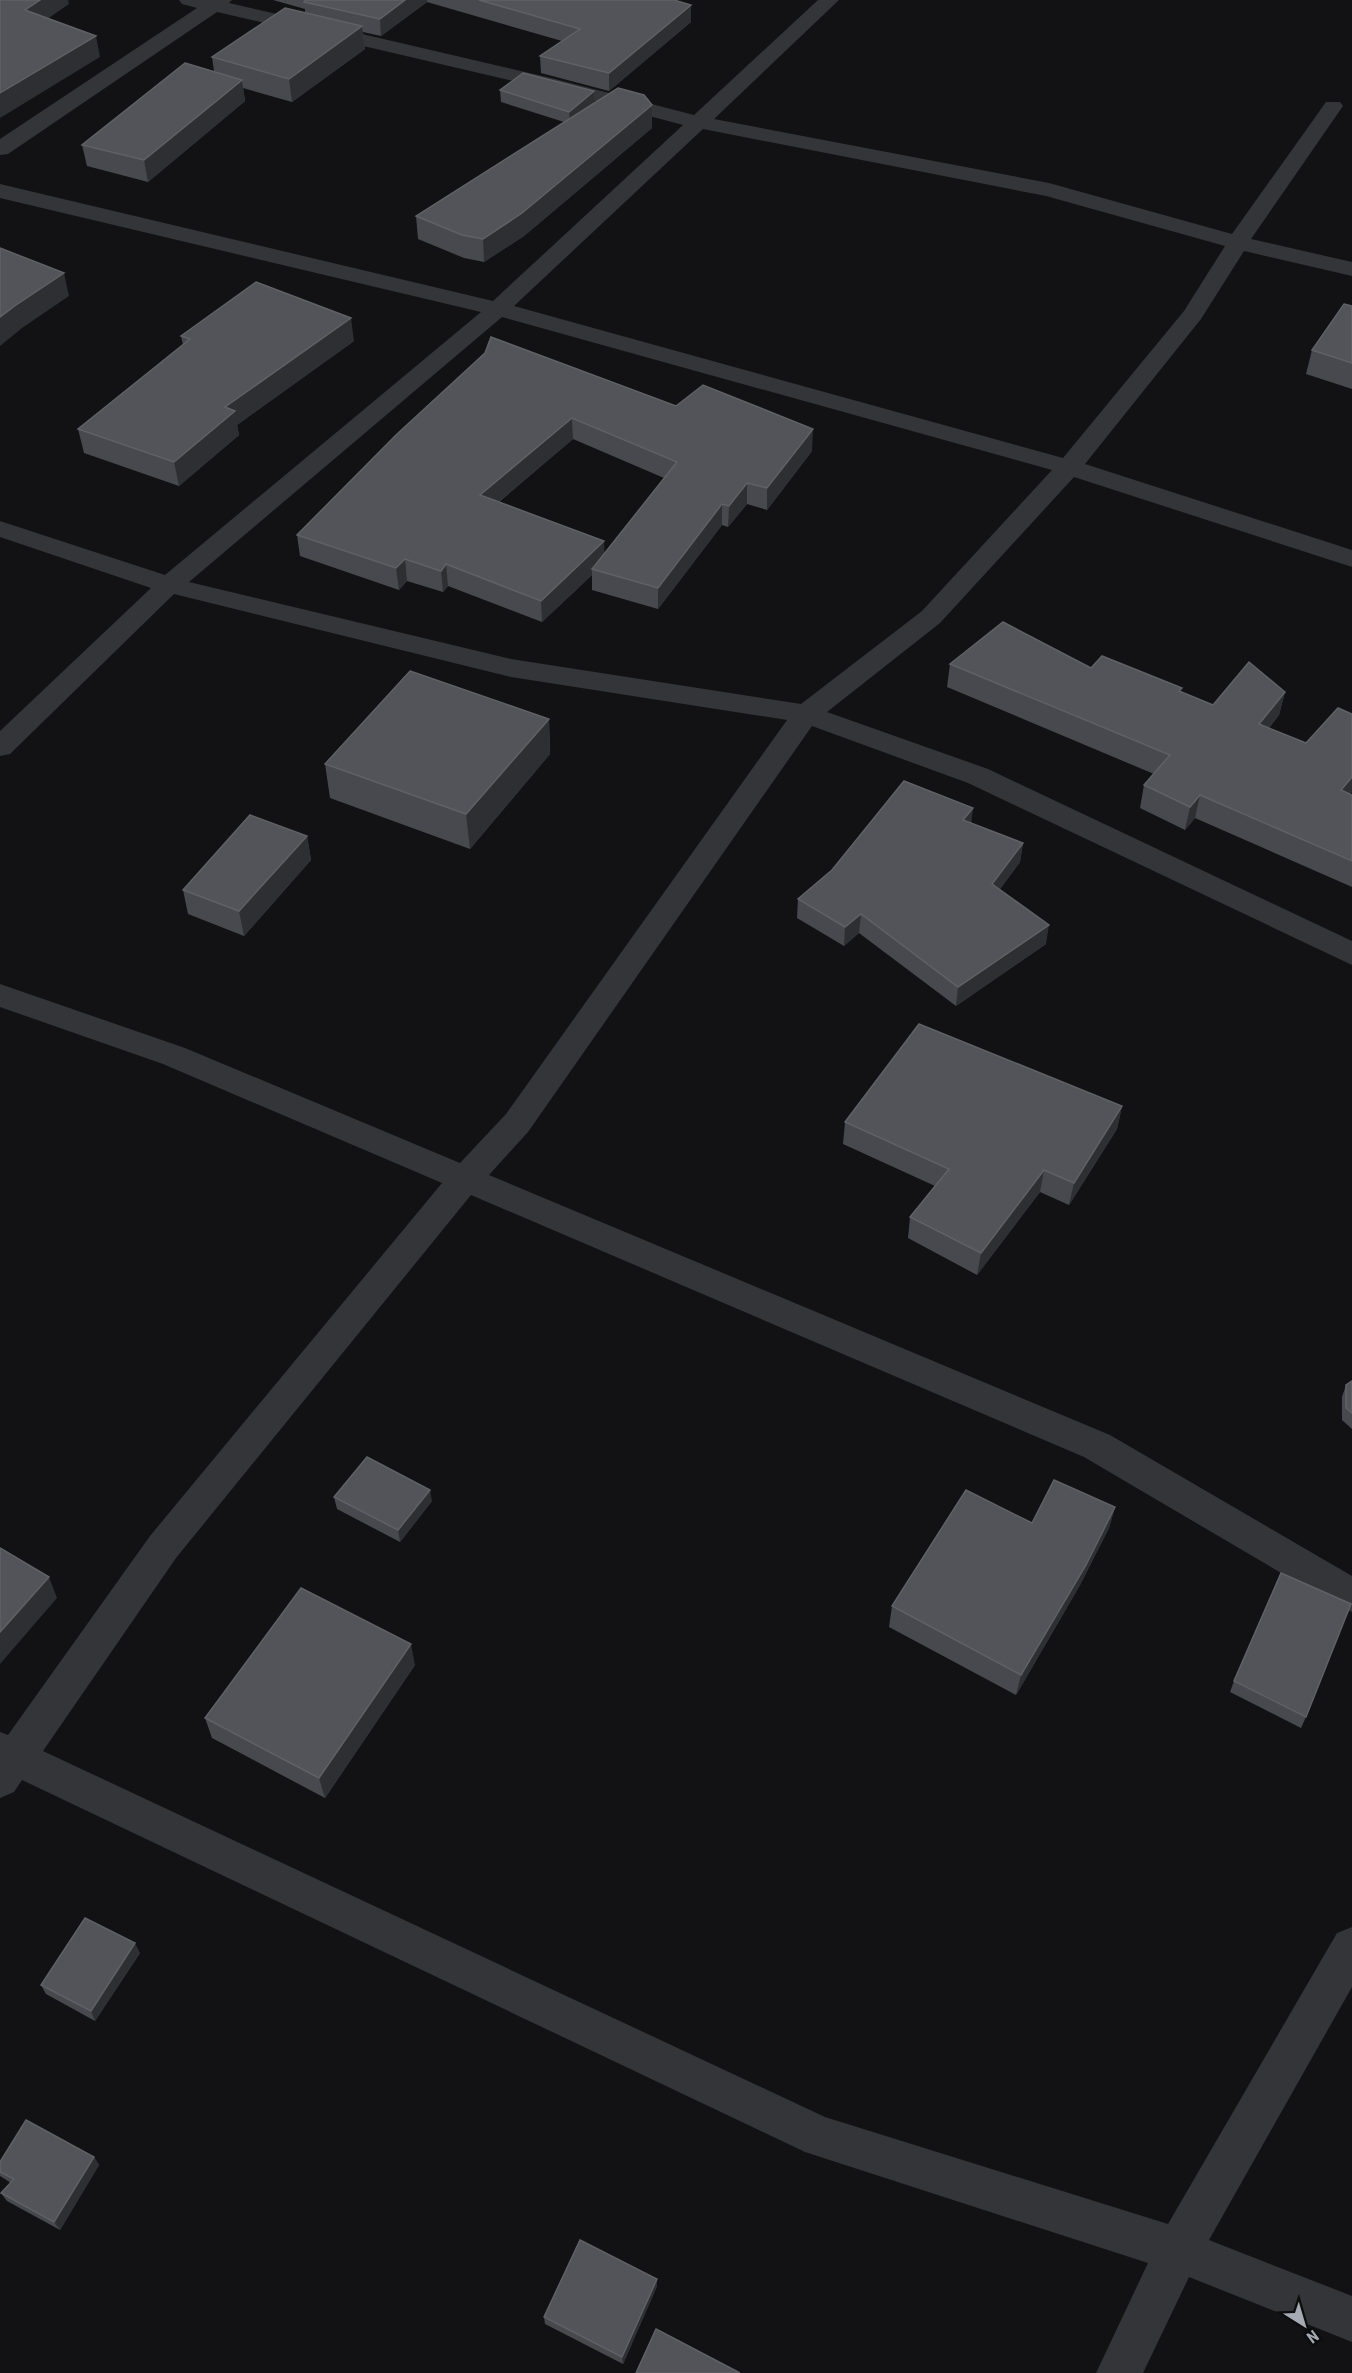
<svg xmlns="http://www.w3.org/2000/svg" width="1352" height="2373" font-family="'Roboto Condensed',sans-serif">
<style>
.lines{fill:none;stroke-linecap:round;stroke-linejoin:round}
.street{fill:#343538;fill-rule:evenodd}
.wall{fill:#48494e;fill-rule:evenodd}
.shaded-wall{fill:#2e2f32}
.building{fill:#525459;stroke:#5f6167;stroke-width:1.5}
</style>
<rect width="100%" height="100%" fill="#121214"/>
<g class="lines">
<path class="street" d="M179 0H232L229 3 555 79 694 115 818 0H839L714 119 1049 183 1232 234 1326 102H1340L1343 106 1251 239 1352 262V276L1244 251 1201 319 1085 464 1352 550V567L1074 477 940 623 827 712 988 769 1352 941V965L968 783 812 726 528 1132 489 1175 1110 1435 1352 1576V1612L1339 1607 1084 1457 471 1195 176 1558 43 1751 825 2117 1168 2224 1337 1933 1352 1927V1987L1209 2240 1352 2296V2342L1189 2277 1143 2373H1096L1148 2263 805 2152 22 1780 14 1792 0 1798V1732L8 1735 150 1536 442 1183 163 1064 0 1007V984L185 1048 460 1163 506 1114 787 720 511 677 174 594 10 754 0 756V731L151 588 0 537V521L165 575 481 312 0 198V184L493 301 683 125 552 90 217 12 8 154 0 155V139L197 8 182 4ZM703 129 1046 196 1225 246 1184 311 1063 458 514 306ZM502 317 1052 470 922 611 801 704 511 659 189 582Z"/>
</g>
<g class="wall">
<path d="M273 0H674L691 5V22L609 91 541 73 540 56 562 41 427 2 381 36 363 32 365 49 292 102 243 88 245 101 148 182 87 166 82 145 214 71 212 57 305 12V9Z"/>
<path d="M500 90 594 103 652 105V128L524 236 484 262 464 258 418 239 416 216 564 122 501 102Z"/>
<path d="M1352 306V389L1306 374 1312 350Z"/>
<path d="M181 336 354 341 237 425 239 435 179 486 84 453 78 429 183 345Z"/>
<path d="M676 406 812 451 767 510 747 504 728 527 722 525 658 609 592 590V575L542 622 448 586 443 592 407 581 399 590 300 556 297 535 396 435ZM573 439 664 478 605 553 499 502Z"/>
<path d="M950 664 1091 668 1181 692 1213 705 1285 692 1279 715 1269 728 1306 743 1352 714V792L1350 794 1352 795V887L1195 818 1185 830 1140 808 1144 785 1154 774 947 687Z"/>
<path d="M549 719 550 754 470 849 330 798 325 764Z"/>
<path d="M971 823 1023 843 1020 862 1000 889 1046 944 956 1006 859 933 844 946 797 918 798 899Z"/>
<path d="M307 836 311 860 244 936 188 914 183 890Z"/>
<path d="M1122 1106 1117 1129 1069 1205 1040 1192 977 1275 908 1238 910 1217 935 1186 843 1144 845 1122Z"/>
<path d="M1352 1381V1429L1342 1420V1397L1346 1385Z"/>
<path d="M334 1497 432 1501 400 1542 337 1509Z"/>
<path d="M1115 1507 1109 1528 1080 1585 1016 1695 889 1627 892 1606 1032 1523Z"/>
<path d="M415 1665 325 1798 212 1738 205 1718Z"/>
<path d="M1234 1681 1306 1717 1301 1728 1230 1692Z"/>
<path d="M140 1953 95 2021 46 1994 41 1985Z"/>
<path d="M94 2157 99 2165 60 2230 7 2201 1 2193 11 2183 0 2176V2162Z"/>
<path d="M657 2279V2286L623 2364 545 2324 544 2317Z"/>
</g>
<g class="shaded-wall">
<path d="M40 0H68L69 4 30 31 25 10Z"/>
<path d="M405 0H427V2L381 36 380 19Z"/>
<path d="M691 5V22L609 91V73Z"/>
<path d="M362 26 365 49 292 102 289 79Z"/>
<path d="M96 36 100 57 0 118V93Z"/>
<path d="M242 80 245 101 148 182 144 160Z"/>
<path d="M594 91V104L570 124 569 112Z"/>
<path d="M652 105V128L524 236 484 262 483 239Z"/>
<path d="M64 273 69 296 22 328 0 346V317L16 305Z"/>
<path d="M351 318 354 341 237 425 239 435 179 486 174 462 225 407Z"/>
<path d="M572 418 573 439 482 516 480 495Z"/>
<path d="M813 429 812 451 767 510V488Z"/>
<path d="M747 483V504L728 527 729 506Z"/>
<path d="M722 504V525L658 609V588Z"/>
<path d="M604 541 605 562 592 569V575L542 622 541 601Z"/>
<path d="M405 559 407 581 399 590 396 568Z"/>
<path d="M446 564 448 586 443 592 441 571Z"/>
<path d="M1285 692 1279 715 1253 747 1259 724Z"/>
<path d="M549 719 550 754 470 849 466 814Z"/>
<path d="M1352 777V792L1335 814 1341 790Z"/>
<path d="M1200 795 1195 818 1185 830 1190 807Z"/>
<path d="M973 808 971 827 963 820Z"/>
<path d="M307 836 311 860 244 936 239 911Z"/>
<path d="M1023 843 1020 862 990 903 992 884Z"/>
<path d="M861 914 859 933 844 946 845 927Z"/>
<path d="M1049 925 1046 944 956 1006 958 987Z"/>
<path d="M1122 1106 1117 1129 1069 1205 1074 1183Z"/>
<path d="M1044 1170 1040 1192 977 1275 981 1253Z"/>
<path d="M430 1490 432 1501 400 1542 398 1530Z"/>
<path d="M1115 1507 1109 1528 1080 1585 1016 1695 1021 1675Z"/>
<path d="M49 1577 57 1598 0 1664V1632Z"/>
<path d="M411 1644 415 1665 325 1798 319 1778Z"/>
<path d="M135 1943 140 1953 95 2021 91 2011Z"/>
<path d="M94 2157 99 2165 60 2230 54 2222Z"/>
<path d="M657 2279V2286L623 2364 622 2357Z"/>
</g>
<g class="building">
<path d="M0 0H40L25 10 96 36 0 93Z"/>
<path d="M306 0H405L380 19 304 2Z"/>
<path d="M479 0H674L691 5 609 73 540 56 580 29Z"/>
<path d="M285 8 362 26 289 79 212 57Z"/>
<path d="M185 63 242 80 144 160 82 145Z"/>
<path d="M523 73 594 91 569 112 500 90Z"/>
<path d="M618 88 644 95 652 105 522 213 483 239 462 235 416 216Z"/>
<path d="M0 248 64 273 16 305 0 317Z"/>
<path d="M256 282 351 318 225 407 235 411 174 462 78 429 190 339 181 336Z"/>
<path d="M1344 304 1352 306V363L1312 350Z"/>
<path d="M491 337 676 406 703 385 813 429 767 488 747 483 729 506 722 504 658 588 592 569 677 462 572 418 480 495 604 541 541 601 446 564 441 571 405 559 396 568 297 535 396 435 485 353Z"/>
<path d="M1003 622 1091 668 1102 656 1182 688 1179 691 1213 705 1249 662 1285 692 1259 724 1306 743 1338 708 1352 714V777L1341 790 1352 795V861L1200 795 1190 807 1144 785 1170 755 950 664Z"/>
<path d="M410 671 549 719 466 814 325 764Z"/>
<path d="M904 781 973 808 963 820 1023 843 992 884 1049 925 958 987 861 914 845 927 798 899 832 870Z"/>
<path d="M250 815 307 836 239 911 183 890Z"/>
<path d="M919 1024 1122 1106 1074 1183 1044 1170 981 1253 910 1217 949 1169 845 1122Z"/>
<path d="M1352 1381V1413L1346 1408V1385Z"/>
<path d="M367 1457 430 1490 398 1530 334 1497Z"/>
<path d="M1054 1480 1115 1507 1086 1565 1021 1675 892 1606 966 1490 1032 1523Z"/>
<path d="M0 1548 49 1577 0 1632Z"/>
<path d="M1281 1573 1351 1604 1306 1717 1234 1681Z"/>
<path d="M301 1588 411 1644 319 1778 205 1718Z"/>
<path d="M85 1918 135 1943 91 2011 41 1985Z"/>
<path d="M26 2120 94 2157 54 2222 1 2193 14 2179 0 2172V2162Z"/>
<path d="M580 2240 657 2279 622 2357 544 2317Z"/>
<path d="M656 2329 740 2373H636Z"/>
</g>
<g transform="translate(1304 2325) rotate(143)" stroke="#0d0d0e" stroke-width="4.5" paint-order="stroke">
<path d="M0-4.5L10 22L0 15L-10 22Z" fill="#a5aab3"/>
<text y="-9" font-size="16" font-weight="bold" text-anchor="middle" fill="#a5aab3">N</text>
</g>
</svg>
